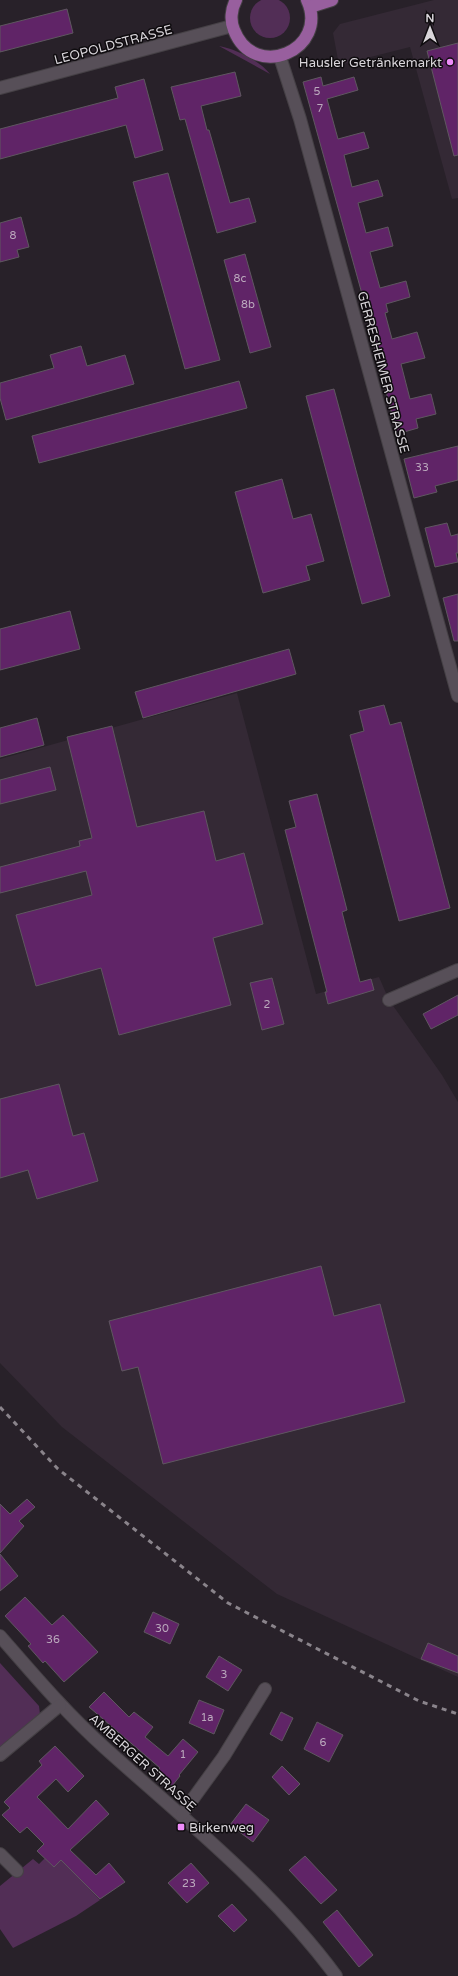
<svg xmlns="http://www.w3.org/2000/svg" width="458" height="1976" font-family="'Varela Round',sans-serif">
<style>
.built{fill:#342935}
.green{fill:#522e56}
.building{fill:#602467;stroke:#5f5760}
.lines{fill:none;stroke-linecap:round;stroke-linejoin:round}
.minor-casing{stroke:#454045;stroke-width:14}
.major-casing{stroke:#454045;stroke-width:14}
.minor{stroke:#574f58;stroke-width:12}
.major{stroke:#985f9e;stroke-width:12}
.rail{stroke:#8a848b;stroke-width:3;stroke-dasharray:5 5;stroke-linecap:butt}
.poi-dot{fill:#ee8cf9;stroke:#0f0c0f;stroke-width:1.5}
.labels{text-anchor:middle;stroke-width:3;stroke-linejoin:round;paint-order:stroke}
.number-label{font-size:11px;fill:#bba9bd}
.street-label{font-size:13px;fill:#d9d5da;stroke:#0f0c0f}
.poi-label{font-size:13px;fill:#d9d5da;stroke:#0f0c0f;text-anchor:end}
</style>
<rect width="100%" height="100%" fill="#282129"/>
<g class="built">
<path d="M434 0H458V198L452 199 410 47 339 65 333 33 340 24Z"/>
<path d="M237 693 316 994 379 977 389 1000 442 1075 458 1102V1677L277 1594 62 1427 0 1363V759Z"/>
</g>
<g class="green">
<circle cx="270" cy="18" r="20"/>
<path d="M219 46C236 49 260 61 270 74Z"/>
<path d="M0 1663 39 1706 40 1714 0 1749Z"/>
<path d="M45 1858 54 1867 61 1860 63 1861 100 1900 76 1916 13 1948 0 1929V1886L33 1859 39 1864Z"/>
</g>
<g class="building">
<path d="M67 9 73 33 0 52V26Z"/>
<path d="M458 43V155L454 156 427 51Z"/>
<path d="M235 72 241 96 201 106 207 130H209L230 203 249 198 256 222 217 233 185 119 180 120 171 87Z"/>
<path d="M321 77 323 86 354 77 358 90 327 99 338 139 364 132 369 148 344 155 352 187 378 180 383 196 358 203 366 233 388 227 393 246 370 252 380 288 406 281 410 297 386 304 388 312 385 313 392 339 417 332 425 358 401 364 410 399 431 394 436 414 416 419 418 428 397 434 372 337H374L303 82Z"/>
<path d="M144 79 163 150 135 158 126 125 0 159V129L118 98 115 87Z"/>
<path d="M168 173 220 360 185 369 133 182Z"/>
<path d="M21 217 29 247 17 250 19 257 0 262V223Z"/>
<path d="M245 254 271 347 250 353 224 260Z"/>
<path d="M81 346 87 366 125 355 134 384 6 420 0 398V383L54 368 50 355Z"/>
<path d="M239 381 247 408 39 463 32 436Z"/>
<path d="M334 389 390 596 362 604 306 396Z"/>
<path d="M458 446V480L435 486 437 492 414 498 404 459Z"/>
<path d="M282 479 293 519 311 514 324 561 306 566 310 580 263 593 235 492Z"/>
<path d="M447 523 451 536 458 534V553H456L458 562 435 567 425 528Z"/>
<path d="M458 594V641H454L443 598Z"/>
<path d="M70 611 80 649 0 670V629Z"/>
<path d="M289 649 296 674 143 718 135 692Z"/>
<path d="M384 705 390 725 401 722 450 908 399 921 350 735 364 731 359 711Z"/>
<path d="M37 718 44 745 0 757V728Z"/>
<path d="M112 726 137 827 204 811 216 861 244 853 263 924 213 938 231 1005 119 1035 101 968 36 986 16 915 92 895 86 871 0 893V867L80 846 79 841 92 838 67 737Z"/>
<path d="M50 767 56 790 0 804V780Z"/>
<path d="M317 794 347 910 342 912 360 982 371 979 374 990 328 1004 325 992H327L285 830 296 827 289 801Z"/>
<path d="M272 978 284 1024 262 1030 250 983Z"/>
<path d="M458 995V1015L431 1029 423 1014Z"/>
<path d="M59 1084 73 1136 84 1133 98 1181 37 1199 28 1170 0 1178V1099Z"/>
<path d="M321 1266 334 1316 380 1304 405 1402 163 1464 138 1367 122 1371 109 1321Z"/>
<path d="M27 1499 35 1507 19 1521 24 1526 0 1553V1504L10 1514Z"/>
<path d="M0 1554 18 1576 0 1591Z"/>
<path d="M25 1597 52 1625 63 1615 98 1652 64 1682 45 1661 43 1663 28 1646 31 1644 5 1616Z"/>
<path d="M153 1612 179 1624 170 1644 144 1632Z"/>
<path d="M428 1643 458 1656V1673L421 1659Z"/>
<path d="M219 1656 242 1670 228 1691 206 1677Z"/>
<path d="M104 1692 129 1717 134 1712 153 1727 145 1737 168 1756 183 1739 198 1752 179 1775 180 1776 172 1786 156 1772 160 1768 89 1707Z"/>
<path d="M199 1700 224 1710 214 1734 189 1723Z"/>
<path d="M281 1712 293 1718 282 1741 270 1734Z"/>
<path d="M317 1722 343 1735 329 1762 304 1749Z"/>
<path d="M55 1746 84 1776 68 1792 56 1779 37 1797 68 1829 96 1800 109 1814 70 1850 96 1875 109 1863 125 1882 100 1899 61 1860 54 1867 37 1851 44 1844 27 1827 20 1833 2 1815 10 1808 4 1802 42 1765 39 1761Z"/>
<path d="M282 1766 300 1784 289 1795 272 1777Z"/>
<path d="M246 1804 269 1820 253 1842 230 1825Z"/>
<path d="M305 1856 337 1890 321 1904 289 1870Z"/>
<path d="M191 1863 209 1883 187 1903 168 1883Z"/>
<path d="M232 1904 247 1920 234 1932 218 1916Z"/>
<path d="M337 1910 373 1955 359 1967 323 1922Z"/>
</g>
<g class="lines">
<defs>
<g id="minor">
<path d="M280 57 300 119 458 696"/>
<path d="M0 88 232 26"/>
<path d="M389 1000 458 970"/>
<path d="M0 1636C34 1675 67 1714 105 1748 185 1820 272 1889 336 1976"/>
<path d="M0 1755 60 1705"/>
<path d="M182 1814 224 1756 265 1689"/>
<path d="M0 1854 17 1871"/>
</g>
<g id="major">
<path d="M236 0C231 9 230 21 234 30 254 82 330 50 307 0"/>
<path d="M310 7 332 0"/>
</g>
</defs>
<use href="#minor" class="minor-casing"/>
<use href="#major" class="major-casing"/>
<use href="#minor" class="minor"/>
<use href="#major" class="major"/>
<path class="rail" d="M0 1407 58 1469 228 1603 419 1701 458 1714"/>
</g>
<g class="poi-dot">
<circle cx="450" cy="62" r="4"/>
<rect x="177" y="1823" width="8" height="8" rx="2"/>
</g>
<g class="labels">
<g class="number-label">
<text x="317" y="95">5</text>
<text x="320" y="112">7</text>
<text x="13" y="239">8</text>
<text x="240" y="282">8c</text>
<text x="248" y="308">8b</text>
<text x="422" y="471">33</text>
<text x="267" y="1008">2</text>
<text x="162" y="1632">30</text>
<text x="53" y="1643">36</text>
<text x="224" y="1678">3</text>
<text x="207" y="1721">1a</text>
<text x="323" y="1746">6</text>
<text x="183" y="1758">1</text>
<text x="189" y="1887">23</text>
</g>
<g class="street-label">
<text transform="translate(113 44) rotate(-15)" y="5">LEOPOLDSTRASSE</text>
<text transform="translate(384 372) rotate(75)" y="5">GERRESHEIMER STRASSE</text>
<text transform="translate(143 1762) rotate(42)" y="5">AMBERGER STRASSE</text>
</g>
<g class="poi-label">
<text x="442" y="67">Hausler Getränkemarkt</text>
<text x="189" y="1832" text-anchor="start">Birkenweg</text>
</g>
</g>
<g transform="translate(430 28)" stroke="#0f0c0f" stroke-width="3" paint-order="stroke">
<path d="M0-3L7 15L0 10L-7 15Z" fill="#d9d5da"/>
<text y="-6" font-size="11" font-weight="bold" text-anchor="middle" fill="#d9d5da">N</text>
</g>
</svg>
